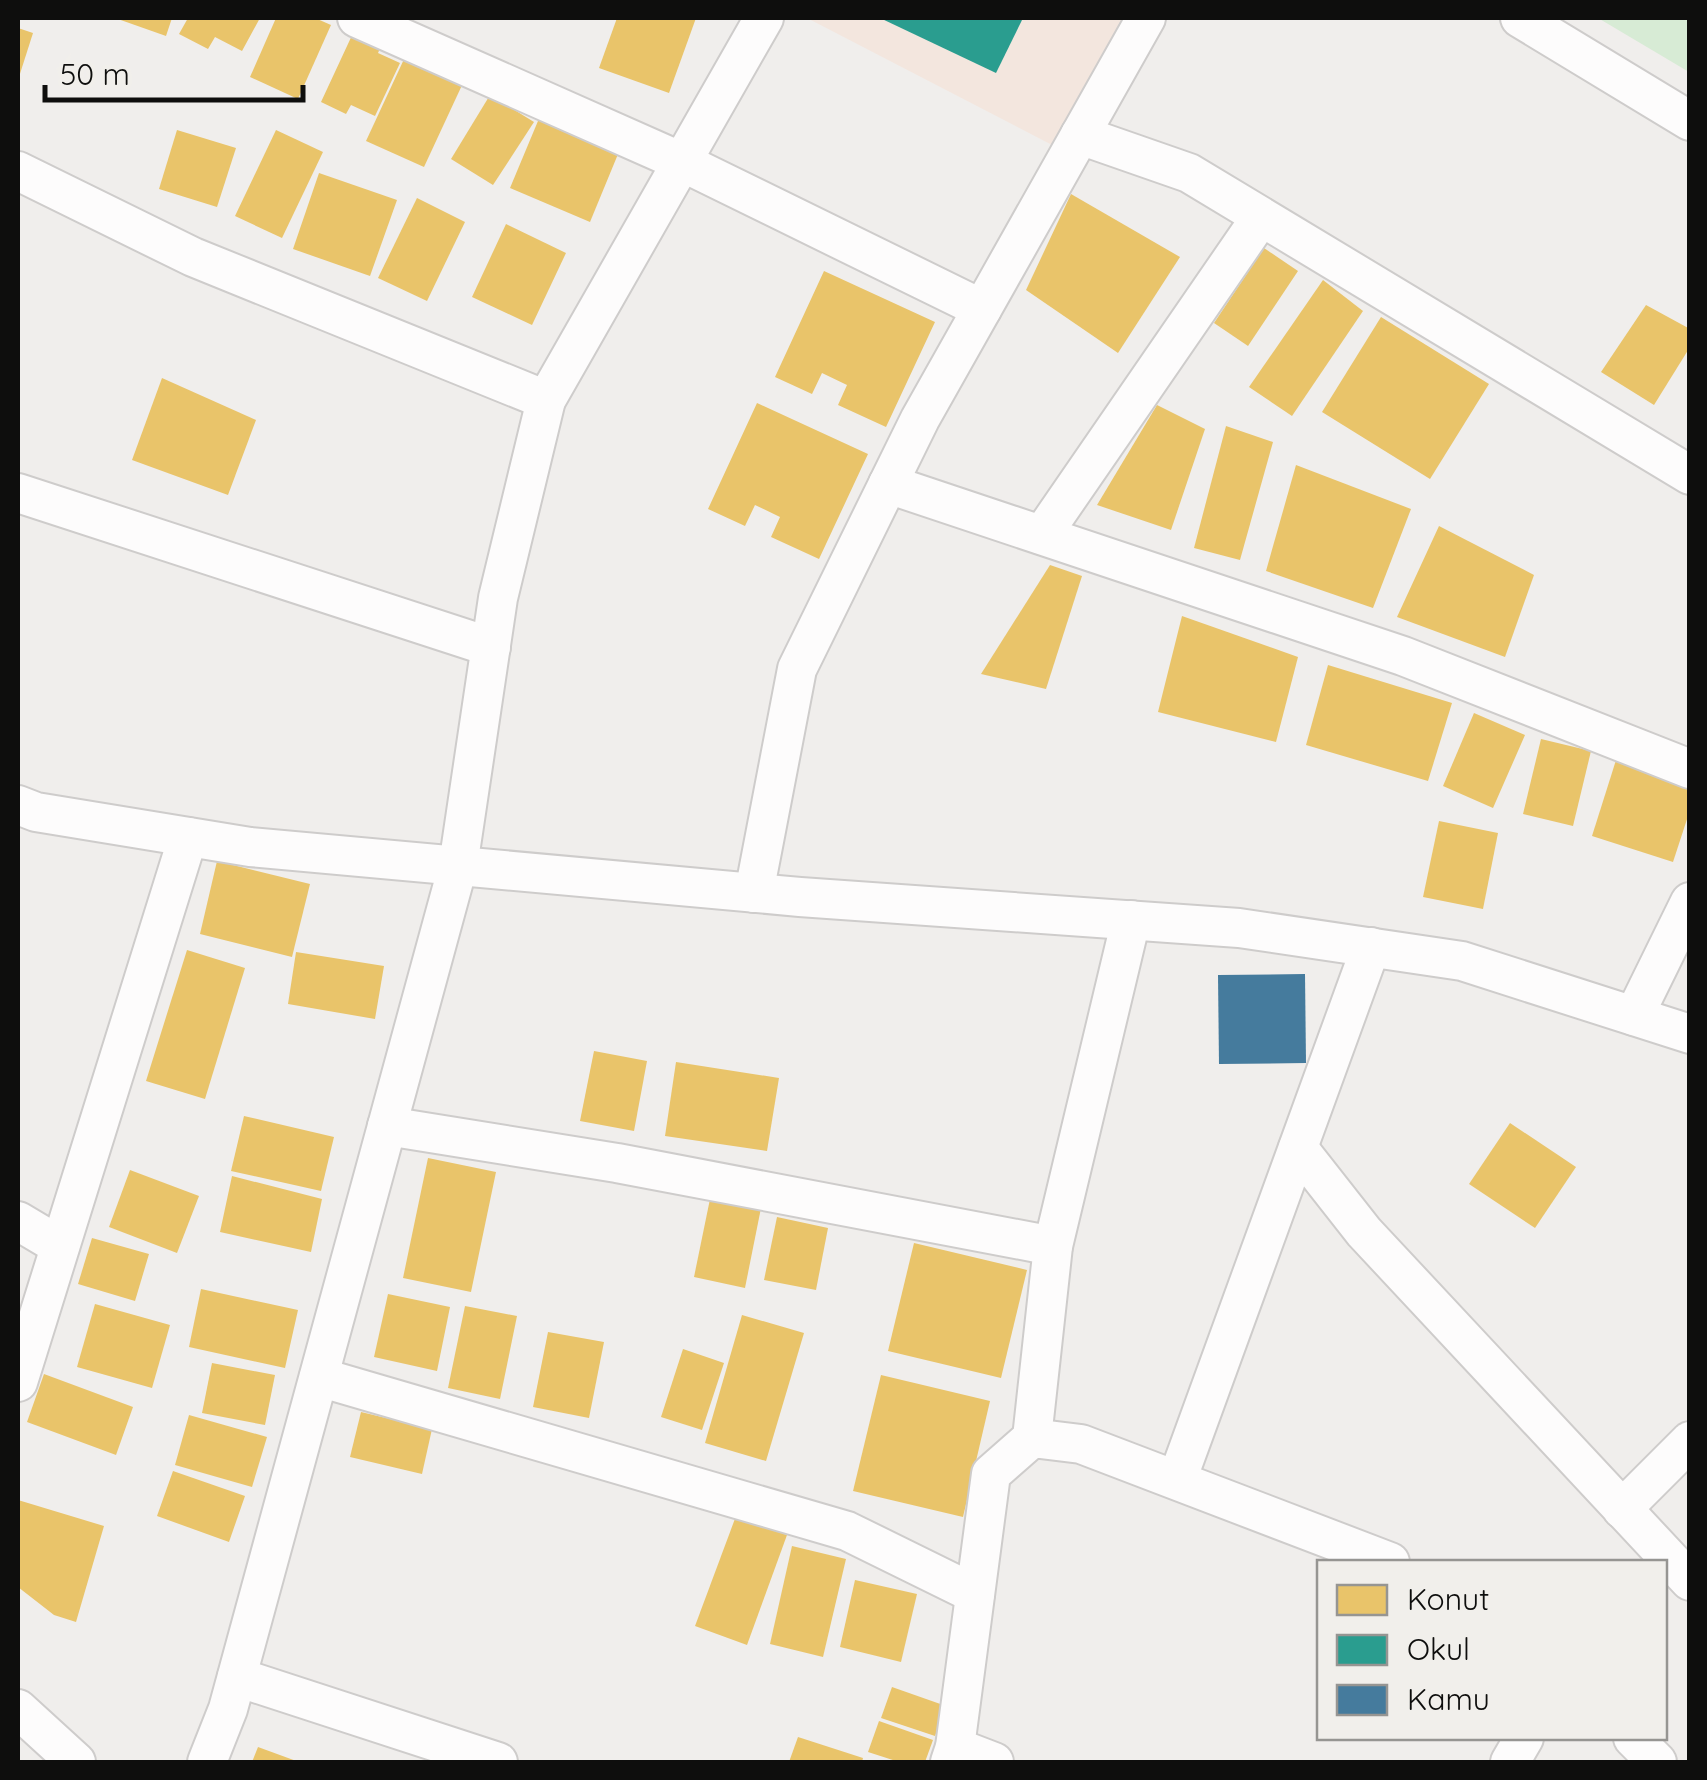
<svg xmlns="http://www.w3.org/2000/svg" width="1707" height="1780" font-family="Quicksand,sans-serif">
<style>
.education{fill:#f3e6de}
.green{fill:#d7ebd5}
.homes{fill:#e9c46a}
.schools{fill:#2a9d8f}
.public{fill:#457b9d}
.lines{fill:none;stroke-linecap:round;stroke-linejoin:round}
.minor-casing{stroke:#cecccb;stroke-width:42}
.minor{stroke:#fdfcfc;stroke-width:38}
</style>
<rect width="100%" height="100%" fill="#f0eeec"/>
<path class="education" d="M807 18H1123L1054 146Z"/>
<path class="green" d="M1598 18H1689V72Z"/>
<g class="homes">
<path d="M115 18H172L166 36Z"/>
<path d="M188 18H260L242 51 215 37 208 49 179 34Z"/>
<path d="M276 18H315L331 25 298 99 250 77Z"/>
<path d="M617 18H696L669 93 599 68Z"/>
<path d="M18 28 33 33 18 80Z"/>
<path d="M354 31 382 44 378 53 400 63 375 116 351 105 346 114 321 102Z"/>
<path d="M405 57 463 83 424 167 366 141Z"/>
<path d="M490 95 534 122 493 185 451 159Z"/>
<path d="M543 109 623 142 590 222 510 188Z"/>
<path d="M177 130 236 148 217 207 159 189Z"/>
<path d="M276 130 323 152 282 238 235 216Z"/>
<path d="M319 173 397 200 370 276 293 249Z"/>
<path d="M1071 194 1180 257 1118 353 1026 290Z"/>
<path d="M417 198 465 222 427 301 378 278Z"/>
<path d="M506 224 566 253 532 325 472 297Z"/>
<path d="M1264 248 1298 271 1248 346 1214 323Z"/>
<path d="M824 271 935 322 886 427 838 405 847 385 822 373 812 394 775 377Z"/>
<path d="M1323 280 1363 311 1292 416 1249 387Z"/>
<path d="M1646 305 1690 329V347L1654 405 1601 372Z"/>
<path d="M1381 317 1489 384 1430 479 1322 412Z"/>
<path d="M162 378 256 420 228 495 132 460Z"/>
<path d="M757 403 868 454 819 559 771 537 780 517 755 505 745 526 708 509Z"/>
<path d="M1157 405 1205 429 1171 530 1097 505Z"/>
<path d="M1226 426 1273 442 1240 560 1194 548Z"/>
<path d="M1296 465 1411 509 1373 608 1266 571Z"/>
<path d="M1439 526 1534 575 1505 657 1397 617Z"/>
<path d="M1050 565 1082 576 1046 689 981 674Z"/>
<path d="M1182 616 1298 657 1276 742 1158 712Z"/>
<path d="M1328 665 1452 703 1428 781 1306 745Z"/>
<path d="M1474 713 1525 735 1493 808 1443 786Z"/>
<path d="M1541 739 1591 751 1573 826 1523 814Z"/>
<path d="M1617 757 1690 780V810L1673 862 1592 836Z"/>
<path d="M1439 821 1498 833 1483 909 1423 897Z"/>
<path d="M217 861 310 884 292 957 200 934Z"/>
<path d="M187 950 245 968 205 1099 146 1081Z"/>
<path d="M296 952 384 966 375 1019 288 1004Z"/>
<path d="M594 1051 647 1061 634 1131 580 1121Z"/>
<path d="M676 1062 779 1078 767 1151 665 1136Z"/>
<path d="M244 1116 334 1137 321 1191 231 1171Z"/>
<path d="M1510 1123 1576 1167 1535 1228 1469 1184Z"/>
<path d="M428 1158 496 1172 471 1292 403 1278Z"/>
<path d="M130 1170 199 1196 177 1253 109 1227Z"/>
<path d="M232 1176 322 1199 311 1252 220 1232Z"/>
<path d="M710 1199 761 1208 745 1288 694 1277Z"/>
<path d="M777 1217 828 1228 816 1290 764 1280Z"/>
<path d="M92 1238 149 1254 135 1301 78 1284Z"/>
<path d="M914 1243 1027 1270 1001 1378 888 1351Z"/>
<path d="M201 1289 298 1310 285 1368 189 1347Z"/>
<path d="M388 1294 450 1307 437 1371 374 1357Z"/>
<path d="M95 1304 170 1325 152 1388 77 1367Z"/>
<path d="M465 1306 517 1316 500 1399 448 1388Z"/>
<path d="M742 1315 804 1333 766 1461 705 1443Z"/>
<path d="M548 1332 604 1342 589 1418 533 1407Z"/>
<path d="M683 1349 724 1363 702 1430 661 1417Z"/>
<path d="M212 1363 275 1375 265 1425 202 1413Z"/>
<path d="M44 1374 133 1407 116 1455 27 1422Z"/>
<path d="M881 1375 990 1401 963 1517 853 1491Z"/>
<path d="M361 1412 432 1429 422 1474 350 1457Z"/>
<path d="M189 1415 267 1437 252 1487 175 1465Z"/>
<path d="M173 1471 245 1496 229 1542 157 1516Z"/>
<path d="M18 1500 104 1526 76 1622 54 1615 18 1587Z"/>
<path d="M736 1516 787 1535 747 1645 695 1626Z"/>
<path d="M792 1546 846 1559 823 1657 770 1644Z"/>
<path d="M855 1580 917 1594 901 1662 840 1647Z"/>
<path d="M892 1687 946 1706 935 1736 881 1718Z"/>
<path d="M879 1721 933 1740 925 1762H899L868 1752Z"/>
<path d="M798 1737 863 1758 862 1762H789Z"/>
<path d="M258 1747 299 1762H252Z"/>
</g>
<path class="schools" d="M880 18H1023L996 73Z"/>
<path class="public" d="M1305 974 1306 1063 1219 1064 1218 975Z"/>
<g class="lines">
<defs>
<g id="minor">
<path d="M357 18 682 162 982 309"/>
<path d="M1520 18 1690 121"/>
<path d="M1080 135 1189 173 1690 475"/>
<path d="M18 171 193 257 546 400"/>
<path d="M888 484 1403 656 1690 769"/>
<path d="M18 493 491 647"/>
<path d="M1042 535 1261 217"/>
<path d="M18 805 36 812 250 847 800 897 1239 928 1462 961 1690 1034"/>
<path d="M754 893 797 669 920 419 1146 18"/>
<path d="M1634 1016 1690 902"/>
<path d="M387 1126 617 1163 1053 1246"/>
<path d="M1298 1148 1364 1232 1690 1581"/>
<path d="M18 1221 60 1246"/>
<path d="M319 1377 847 1531 975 1594"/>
<path d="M18 1382 188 837"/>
<path d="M1032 1438 1053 1246 1131 920"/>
<path d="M1177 1480 1371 947"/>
<path d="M1622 1509 1690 1441"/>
<path d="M237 1677 498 1762"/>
<path d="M18 1709 76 1762"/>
<path d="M1633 1738 1657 1762"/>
<path d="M955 1747 994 1762"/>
<path d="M207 1762 228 1709 458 866 498 598 546 400 764 18"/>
<path d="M950 1762 955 1747 991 1474 1032 1438 1081 1444 1390 1562"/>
<path d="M1510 1762 1524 1738"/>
</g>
</defs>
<use href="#minor" class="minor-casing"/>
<use href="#minor" class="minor"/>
</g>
<rect width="1707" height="1780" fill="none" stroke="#0e0e0d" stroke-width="40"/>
<rect x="1317" y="1560" width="350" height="180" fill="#f1efeb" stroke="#969592" stroke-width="2.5"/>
<rect x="1337" y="1585" width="50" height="30" fill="#e9c46a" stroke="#969592" stroke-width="2.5"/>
<text x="1407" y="1610" font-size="30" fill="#0e0e0d">Konut</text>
<rect x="1337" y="1635" width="50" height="30" fill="#2a9d8f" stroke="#969592" stroke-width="2.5"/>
<text x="1407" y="1660" font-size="30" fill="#0e0e0d">Okul</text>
<rect x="1337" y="1685" width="50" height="30" fill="#457b9d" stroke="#969592" stroke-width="2.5"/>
<text x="1407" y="1710" font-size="30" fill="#0e0e0d">Kamu</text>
<path d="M45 85v15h258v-15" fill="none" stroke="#0e0e0d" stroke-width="5"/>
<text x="60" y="85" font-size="30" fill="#0e0e0d" stroke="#f1efeb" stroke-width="8" paint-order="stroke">50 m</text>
</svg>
